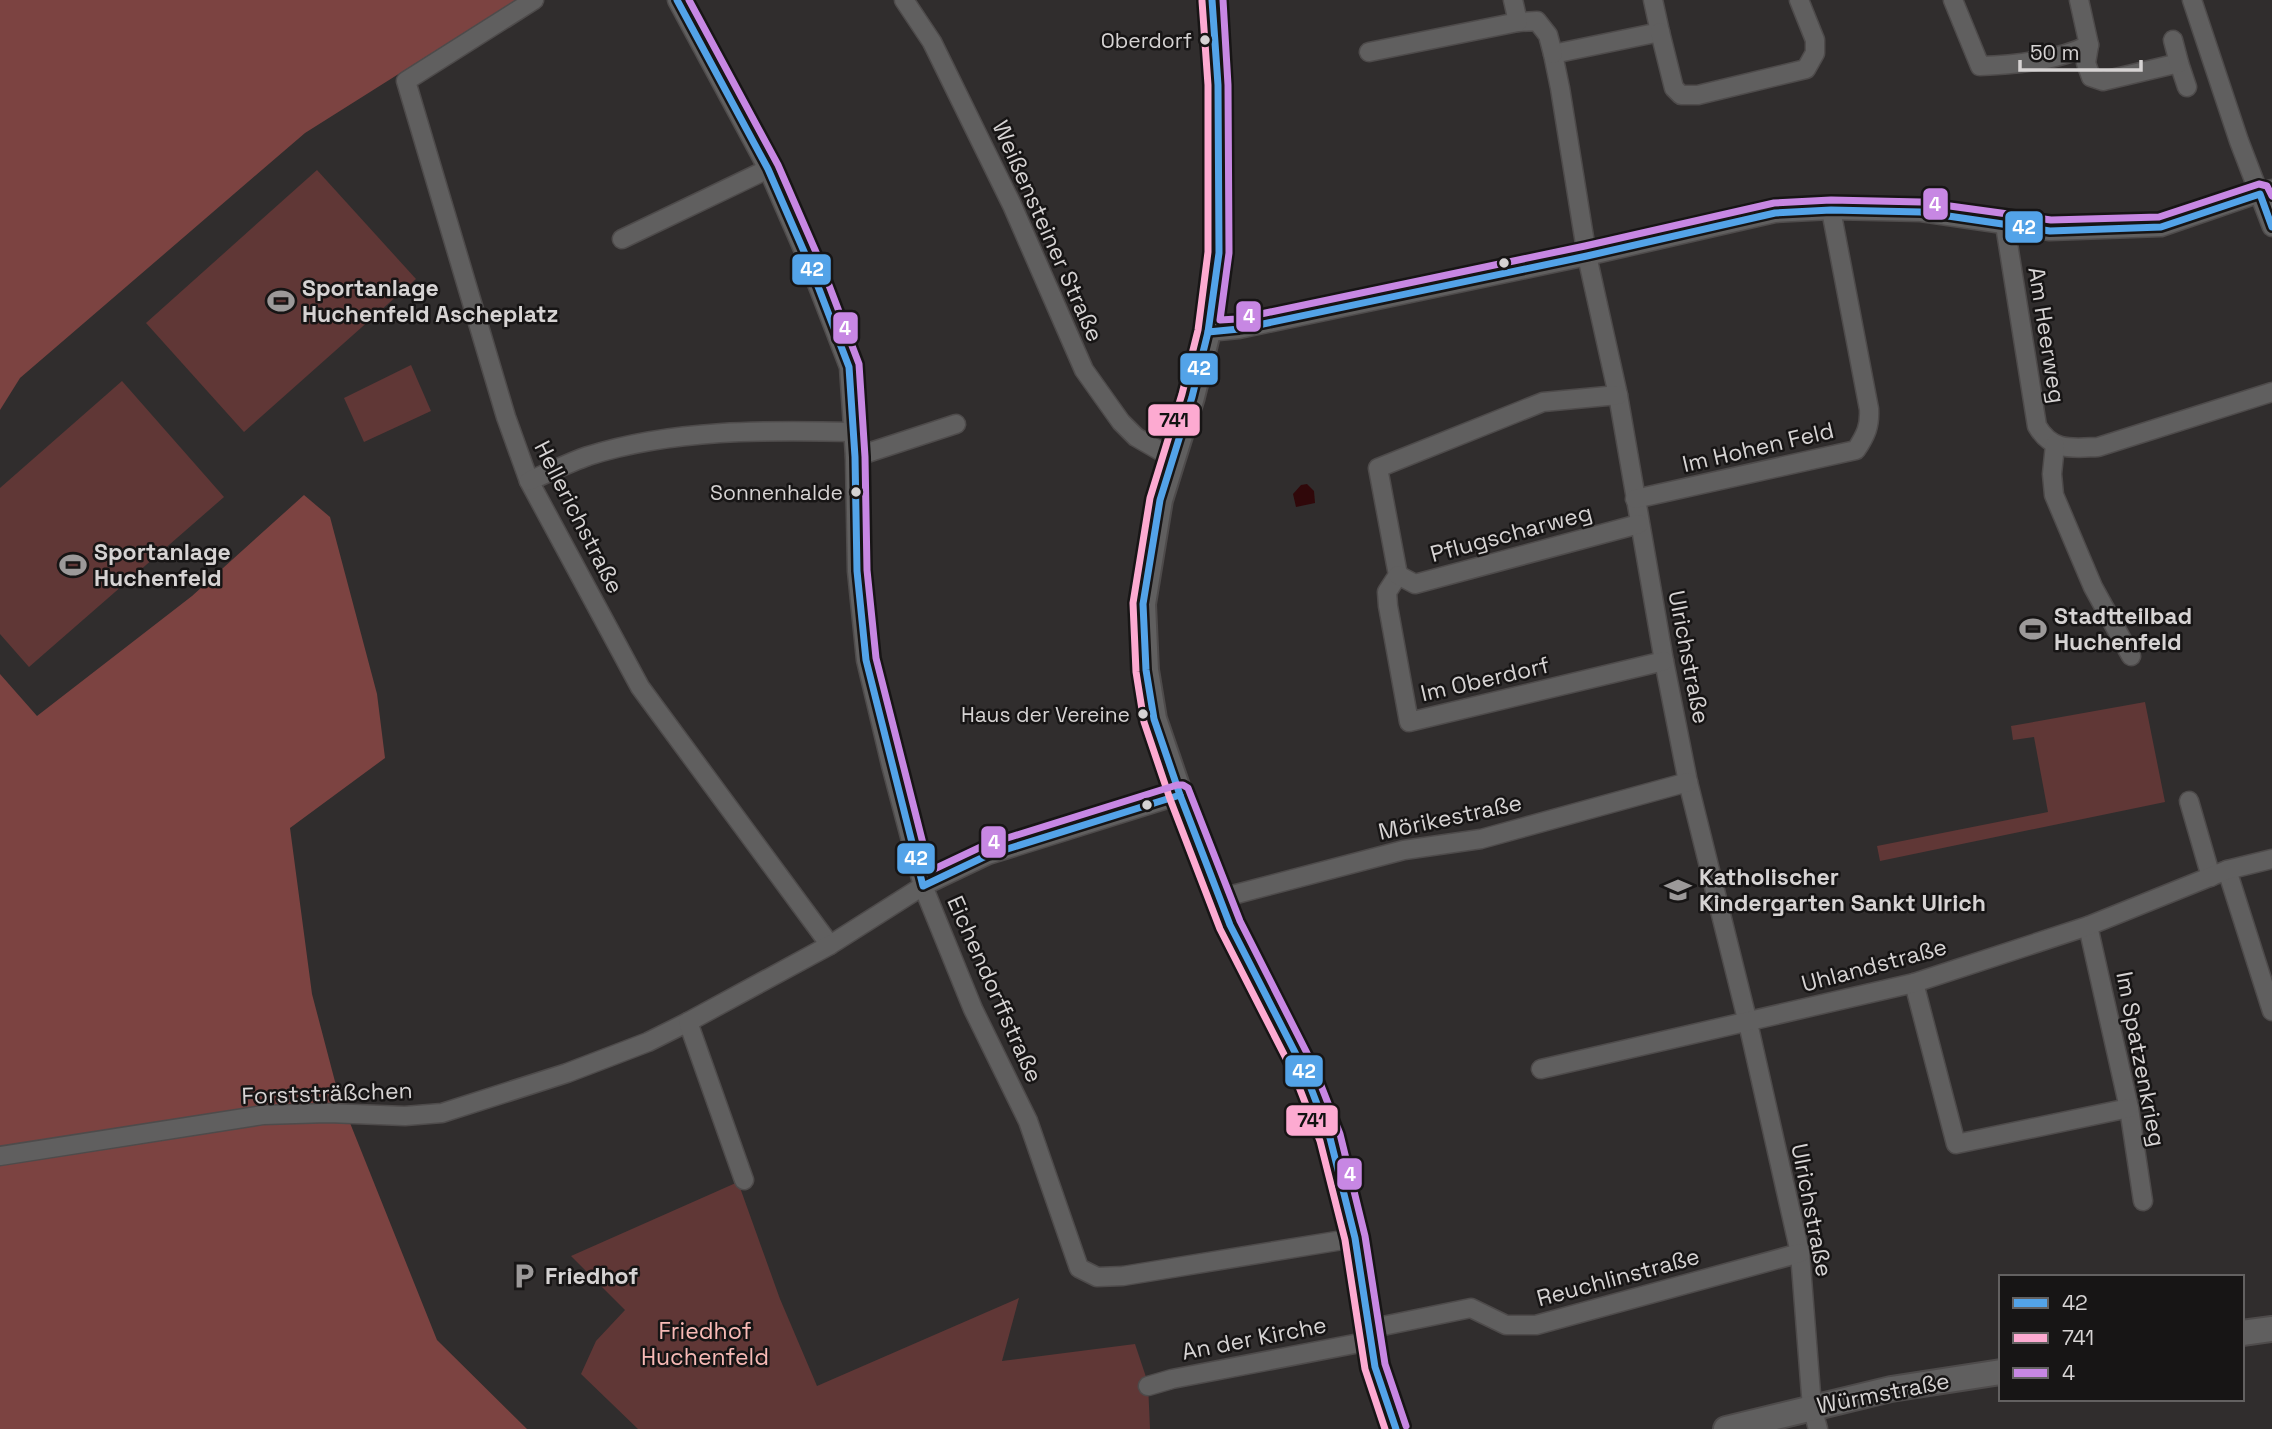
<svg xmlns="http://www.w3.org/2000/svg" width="2272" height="1429" font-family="'Space Grotesk',sans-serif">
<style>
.green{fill:#603736}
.forest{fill:#7c4341}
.water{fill:#30080a}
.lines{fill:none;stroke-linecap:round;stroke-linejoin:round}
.street-casing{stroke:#4e4b4b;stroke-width:21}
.secondary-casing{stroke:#4e4b4b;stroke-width:28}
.street{stroke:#605f5f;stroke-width:18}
.secondary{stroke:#605f5f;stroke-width:24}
.bus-1-casing{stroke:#171515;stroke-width:12}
.bus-2-casing{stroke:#171515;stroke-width:12}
.bus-3-casing{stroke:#171515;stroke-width:12}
.bus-1{stroke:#53a3e8;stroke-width:7}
.bus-2{stroke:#fdaad1;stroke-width:7}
.bus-3{stroke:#c787e3;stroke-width:7}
.bus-dot{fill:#d6d3d3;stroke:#171515;stroke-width:2.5}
.labels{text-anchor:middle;stroke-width:5;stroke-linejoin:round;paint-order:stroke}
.bus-label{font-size:21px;fill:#d6d3d3;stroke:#171515;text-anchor:end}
.street-label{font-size:23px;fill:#d6d3d3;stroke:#171515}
.poi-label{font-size:23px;font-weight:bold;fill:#d6d3d3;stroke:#171515;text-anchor:start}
.park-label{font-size:23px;fill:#f8bab6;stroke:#171515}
.line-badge{stroke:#171515;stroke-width:2.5}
.badge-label{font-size:19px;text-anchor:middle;font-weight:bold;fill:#fff}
.pale-badge-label{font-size:19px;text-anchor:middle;font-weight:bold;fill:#111}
</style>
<rect width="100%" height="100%" fill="#302d2d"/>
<g class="green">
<path d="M317 170 416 279 244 432 146 323Z"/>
<path d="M411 365 431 411 364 442 344 398Z"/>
<path d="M122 381 224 497 29 667 0 634V488Z"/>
<path d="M2145 702 2165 802 1880 861 1877 846 2048 812 2034 737 2013 740 2011 726Z"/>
<path d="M738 1182 780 1299 817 1386 1019 1298 1002 1361 1135 1344 1148 1383 1150 1429H638L581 1374 596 1341 625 1310 571 1256Z"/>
</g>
<g class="forest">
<path d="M0 0H516L305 133 20 378 0 410Z"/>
<path d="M304 495 330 517 377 694 385 758 290 828 312 994 338 1093 437 1340 527 1429H0V674L37 716 192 596Z"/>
</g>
<path class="water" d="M1307 484 1314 491 1315 503 1296 507 1293 494 1301 485Z"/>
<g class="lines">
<defs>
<g id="street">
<path d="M534 0 406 81 506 417 529 481 640 687 830 945"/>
<path d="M677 0 768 169 809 263 849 367 855 457 857 571 866 660 891 765 923 886 973 1009 1028 1121 1079 1268 1097 1277 1123 1276 1355 1238"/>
<path d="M904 0 932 42 1012 205 1084 370 1121 422 1136 437 1162 452 1175 456"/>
<path d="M1653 0 1660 32 1553 54 1560 88 1587 256 1618 395 1664 661 1688 782 1748 1023 1800 1253 1812 1407 1818 1429"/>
<path d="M1953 0 1980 66C2013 65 2059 60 2089 45"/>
<path d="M2079 0 2089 45 2086 63 2091 77 2103 81 2179 63 2187 87"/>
<path d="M2192 0 2239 141 2272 227"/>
<path d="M1518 22 1537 21 1548 35 1553 54"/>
<path d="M1660 32 1674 88 1681 95H1698L1806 69 1815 53V40L1799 0"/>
<path d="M2173 40 2179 63"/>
<path d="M1369 52 1518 22 1513 0"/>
<path d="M2005 225 2037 426C2052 452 2072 448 2098 447L2272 392"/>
<path d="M622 239 768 169"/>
<path d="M1208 332 1239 329 1587 256 1775 213 1831 210 1921 212 2050 231 2161 227 2272 189"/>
<path d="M1618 395 1543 402 1378 468 1398 575 1387 592 1388 606 1409 722 1664 661"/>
<path d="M2055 445 2052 474 2054 495 2093 587 2131 656"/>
<path d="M855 457 956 424"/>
<path d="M529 481C548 473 568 463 588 456 673 429 766 430 854 432"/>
<path d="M1635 499 1856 450C1866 435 1870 426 1869 409L1831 210"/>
<path d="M1398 575 1415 584 1639 524"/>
<path d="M2189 801 2211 877"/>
<path d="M2227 870 2272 1011"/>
<path d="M1221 898 1404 850 1481 839 1688 782"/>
<path d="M2088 926 2129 1108 2143 1201"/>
<path d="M1914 983 1956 1144 2129 1108"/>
<path d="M1541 1069 1914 983 2088 926 2227 870 2272 859"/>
<path d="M0 1156 263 1115 328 1113 405 1116 442 1113 567 1073 648 1042 688 1022"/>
<path d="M744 1180 688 1022 830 945 923 886 988 855 1180 795"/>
<path d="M1368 1329 1471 1308 1506 1325H1536L1800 1253"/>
<path d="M1148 1386 1172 1379 1370 1341"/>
</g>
<g id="secondary">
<path d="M1212 0 1218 85 1219 253 1208 332 1192 397 1160 500 1143 604 1146 670 1154 719 1180 795 1230 925 1304 1070 1330 1138 1355 1238 1375 1367 1396 1429"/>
<path d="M2242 1333 2272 1329"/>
<path d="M1726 1429 1891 1389 2001 1372"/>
</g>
</defs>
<use href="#street" class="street-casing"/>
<use href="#secondary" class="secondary-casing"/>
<use href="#street" class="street"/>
<use href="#secondary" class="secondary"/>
<defs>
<g id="bus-1">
<path d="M677 0 768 169 809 263 849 367 855 457 857 571 866 660 923 886 988 855 1180 795"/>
<path d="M1212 0 1218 85 1219 253 1208 332 1192 397 1160 500 1143 604 1146 670 1154 719 1180 795 1230 925 1304 1070 1330 1138 1355 1238 1375 1367 1396 1429"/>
<path d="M1208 332 1239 329 1587 256 1775 213 1831 210 1921 212 2050 231 2161 227 2260 194 2272 227"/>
</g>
<path id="bus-2" d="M1202 1 1208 85V252L1198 330 1182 394 1150 498 1133 603 1136 672 1144 722 1170 799 1220 929 1294 1074 1320 1141 1345 1240 1365 1369 1385 1429"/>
<g id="bus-3">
<path d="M689 0 778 165 819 259 859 364 865 457 867 570 876 658 930 871 985 845 1177 785H1183L1188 788 1240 921 1313 1065 1340 1134 1365 1236 1385 1364 1406 1426"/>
<path d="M1223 0 1228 85 1229 253 1220 320 1237 319 1585 246 1774 203 1831 200 1921 202 2051 220 2159 217 2259 184 2267 186 2272 196"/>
</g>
</defs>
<use href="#bus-1" class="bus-1-casing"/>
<use href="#bus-2" class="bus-2-casing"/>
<use href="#bus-3" class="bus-3-casing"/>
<use href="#bus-1" class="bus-1"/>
<use href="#bus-2" class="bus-2"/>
<use href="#bus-3" class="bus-3"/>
</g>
<defs>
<symbol id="stadium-bare" viewBox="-9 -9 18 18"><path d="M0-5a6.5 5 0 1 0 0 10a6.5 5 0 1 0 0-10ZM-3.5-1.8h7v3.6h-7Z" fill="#9c9999" stroke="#171515" stroke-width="2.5" paint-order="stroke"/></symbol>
<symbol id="school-bare" viewBox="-9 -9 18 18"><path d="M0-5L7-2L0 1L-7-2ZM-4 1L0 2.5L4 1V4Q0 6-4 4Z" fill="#9c9999" stroke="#171515" stroke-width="2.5" paint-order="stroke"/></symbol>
<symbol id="parking-bare" viewBox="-9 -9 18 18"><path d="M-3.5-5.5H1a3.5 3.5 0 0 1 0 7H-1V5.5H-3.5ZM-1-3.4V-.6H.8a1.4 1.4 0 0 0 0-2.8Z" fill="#9c9999" stroke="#171515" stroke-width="2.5" paint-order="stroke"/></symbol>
</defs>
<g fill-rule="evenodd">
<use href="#stadium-bare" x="262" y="282" width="38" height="38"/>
<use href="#stadium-bare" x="54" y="546" width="38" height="38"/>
<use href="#stadium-bare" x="2014" y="610" width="38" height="38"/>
<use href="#school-bare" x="1659" y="871" width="38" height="38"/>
<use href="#parking-bare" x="505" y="1257" width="38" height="38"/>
</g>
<g class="bus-dot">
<circle cx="1205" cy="40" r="6"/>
<circle cx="1504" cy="263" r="6"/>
<circle cx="856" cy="492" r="6"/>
<circle cx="1143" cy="714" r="6"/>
<circle cx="1147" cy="805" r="6"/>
</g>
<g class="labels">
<g class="bus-label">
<text x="1192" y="48">Oberdorf</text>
<text x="843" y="500">Sonnenhalde</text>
<text x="1130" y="722">Haus der Vereine</text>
</g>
<g class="street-label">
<text transform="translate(1048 231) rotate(66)" y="8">Weißensteiner Straße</text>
<text transform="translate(2047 335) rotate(81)" y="8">Am Heerweg</text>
<text transform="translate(1758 447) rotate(-13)" y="8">Im Hohen Feld</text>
<text transform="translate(579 517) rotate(63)" y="8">Hellerichstraße</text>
<text transform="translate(1511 533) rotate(-15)" y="8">Pflugscharweg</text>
<text transform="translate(1689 657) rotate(79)" y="8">Ulrichstraße</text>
<text transform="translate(1485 679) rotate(-13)" y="8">Im Oberdorf</text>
<text transform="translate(1450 817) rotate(-12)" y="8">Mörikestraße</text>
<text transform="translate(1874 965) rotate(-15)" y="8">Uhlandstraße</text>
<text transform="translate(995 989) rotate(66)" y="8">Eichendorffstraße</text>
<text transform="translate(2141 1059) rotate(79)" y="8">Im Spatzenkrieg</text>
<text transform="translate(327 1093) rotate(-2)" y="8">Forststräßchen</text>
<text transform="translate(1812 1210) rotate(79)" y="8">Ulrichstraße</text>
<text transform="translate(1618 1277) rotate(-15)" y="8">Reuchlinstraße</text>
<text transform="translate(1254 1338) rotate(-11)" y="8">An der Kirche</text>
<text transform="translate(1883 1393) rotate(-11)" y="8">Würmstraße</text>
</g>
<g class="poi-label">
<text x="302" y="296">Sportanlage<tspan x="302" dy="26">Huchenfeld Ascheplatz</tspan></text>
<text x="94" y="560">Sportanlage<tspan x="94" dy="26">Huchenfeld</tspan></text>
<text x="2054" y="624">Stadtteilbad<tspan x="2054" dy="26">Huchenfeld</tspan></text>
<text x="1699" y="885">Katholischer<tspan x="1699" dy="26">Kindergarten Sankt Ulrich</tspan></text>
<text x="545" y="1284">Friedhof</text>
</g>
<g class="park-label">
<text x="705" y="1339">Friedhof<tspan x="705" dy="26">Huchenfeld</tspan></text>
</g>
</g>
<g class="line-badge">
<rect x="1922" y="187" width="27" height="34" rx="7" fill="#c787e3"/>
<rect x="2004" y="210" width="40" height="34" rx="7" fill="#53a3e8"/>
<rect x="791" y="253" width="41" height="33" rx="7" fill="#53a3e8"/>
<rect x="1235" y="300" width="27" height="33" rx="7" fill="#c787e3"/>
<rect x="832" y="311" width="27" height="34" rx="7" fill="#c787e3"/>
<rect x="1179" y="352" width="40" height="34" rx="7" fill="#53a3e8"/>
<rect x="1147" y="403" width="54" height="34" rx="7" fill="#fdaad1"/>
<rect x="980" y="825" width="27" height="34" rx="7" fill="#c787e3"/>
<rect x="896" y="842" width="40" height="33" rx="7" fill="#53a3e8"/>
<rect x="1284" y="1054" width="40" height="34" rx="7" fill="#53a3e8"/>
<rect x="1285" y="1104" width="54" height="33" rx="7" fill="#fdaad1"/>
<rect x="1336" y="1157" width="27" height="34" rx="7" fill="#c787e3"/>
</g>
<g class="badge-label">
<text x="1935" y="211">4</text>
<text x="2024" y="234">42</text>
<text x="812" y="276">42</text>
<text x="1249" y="323">4</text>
<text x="845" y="335">4</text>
<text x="1199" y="375">42</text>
<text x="994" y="849">4</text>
<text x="916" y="865">42</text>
<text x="1304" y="1078">42</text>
<text x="1350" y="1181">4</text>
</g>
<g class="pale-badge-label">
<text x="1174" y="427">741</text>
<text x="1312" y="1127">741</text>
</g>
<rect x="1999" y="1275" width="245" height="126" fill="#171515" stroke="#636161" stroke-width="2"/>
<rect x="2013" y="1298" width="35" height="10" fill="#53a3e8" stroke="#636161" stroke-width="2"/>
<text x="2062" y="1310" font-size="21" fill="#d6d3d3">42</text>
<rect x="2013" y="1333" width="35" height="10" fill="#fdaad1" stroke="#636161" stroke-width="2"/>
<text x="2062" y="1345" font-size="21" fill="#d6d3d3">741</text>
<rect x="2013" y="1368" width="35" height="10" fill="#c787e3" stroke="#636161" stroke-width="2"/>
<text x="2062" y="1380" font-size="21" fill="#d6d3d3">4</text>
<path d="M2020 60v10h121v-10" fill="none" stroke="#d6d3d3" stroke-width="3.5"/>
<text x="2030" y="60" font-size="21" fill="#d6d3d3" stroke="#171515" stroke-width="5" paint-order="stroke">50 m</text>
</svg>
